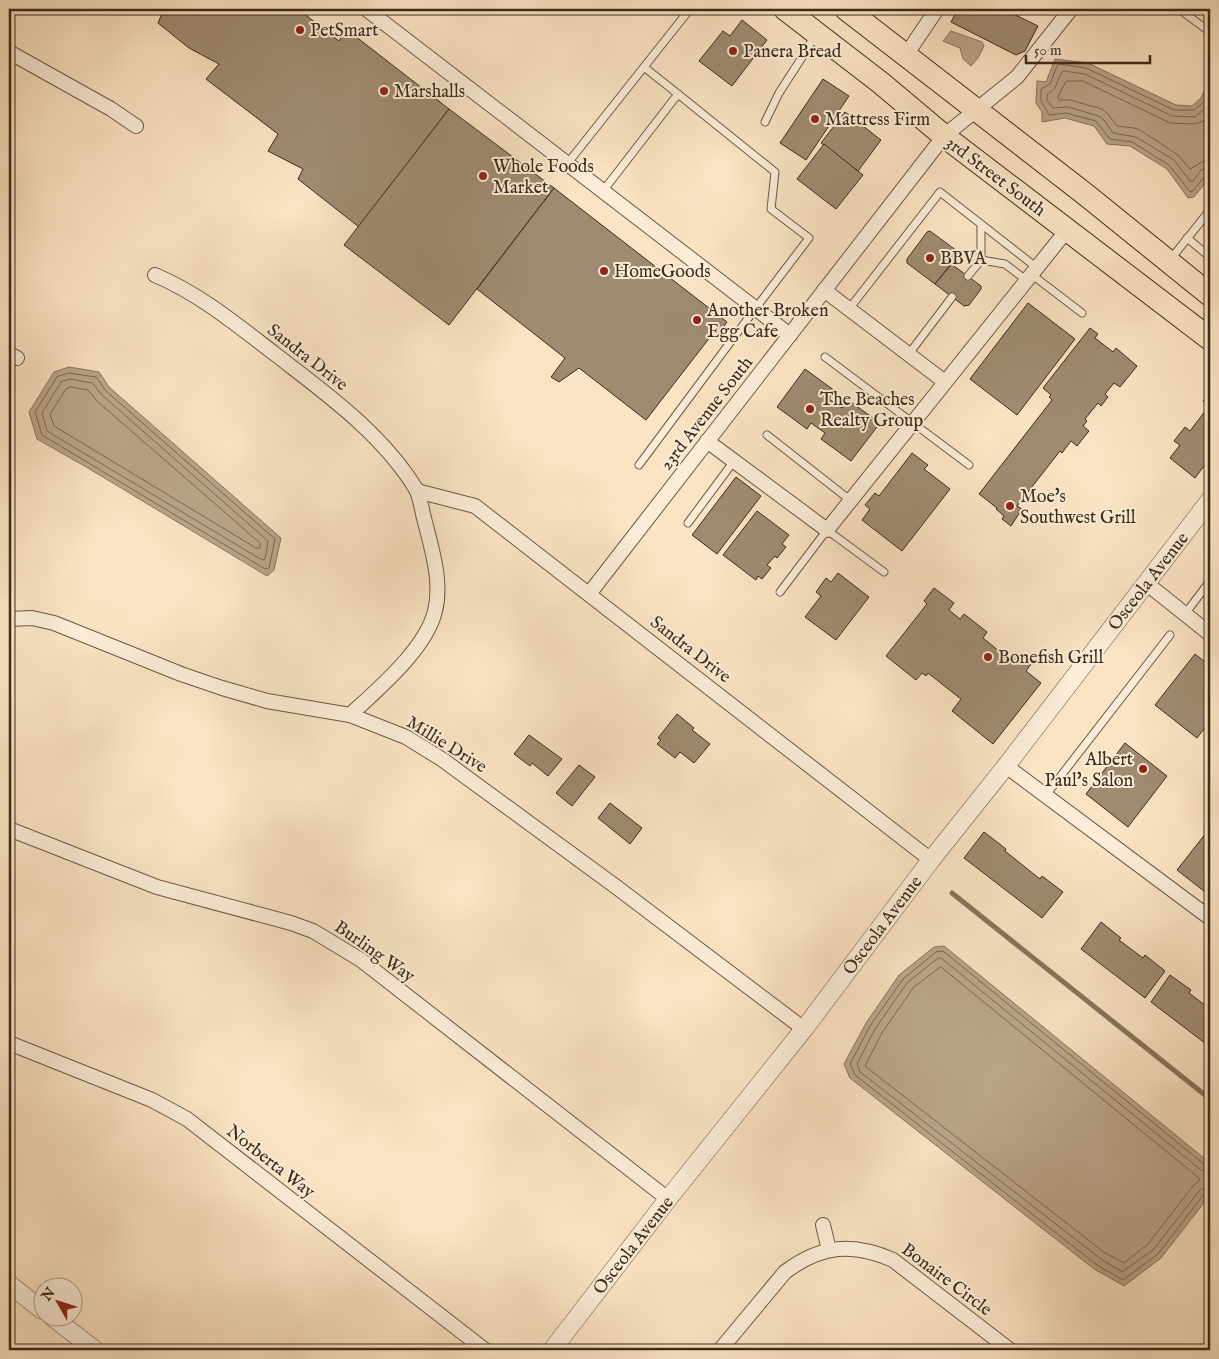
<svg xmlns="http://www.w3.org/2000/svg" width="1219" height="1359" font-family="'IM FELL English',serif">
<style>
.water{fill:#baa589;stroke:#88745c}
.lines{fill:none;stroke-linecap:round;stroke-linejoin:round}
.shore{stroke:#7b6851;stroke-width:1}
.stream{stroke:#88745c;stroke-width:5}
.building{fill:#9f8b71;stroke:#3c2a19}
.service-casing{stroke:#6c5844;stroke-width:9}
.minor-casing{stroke:#6c5844;stroke-width:16}
.tertiary-casing{stroke:#6c5844;stroke-width:19}
.primary-casing{stroke:#3c2a19;stroke-width:24}
.service{stroke:#fcedd8;stroke-width:7}
.minor{stroke:#fcedd8;stroke-width:14}
.tertiary{stroke:#fcedd8;stroke-width:18}
.primary{stroke:#fbe4c3;stroke-width:22}
.poi-dot{fill:#8f2418;stroke:#fcedd8;stroke-width:2}
.labels{text-anchor:middle;stroke-width:4;stroke-linejoin:round;paint-order:stroke}
.poi-label{font-size:18px;fill:#3c2a19;stroke:#fcedd8;text-anchor:start}
.street-label{font-size:18px;fill:#3c2a19;stroke:#fcedd8}
</style>
<rect width="100%" height="100%" fill="#fbe4c3"/>
<filter id="stains"><feTurbulence type="fractalNoise" baseFrequency=".004" numOctaves="4"/><feColorMatrix values="0 0 0 0 .2 0 0 0 0 .09 0 0 0 0 .02 0 0 0 .5 -.17"/></filter>
<radialGradient id="worn" r=".72"><stop offset=".6" stop-color="#630" stop-opacity="0"/><stop offset="1" stop-color="#630" stop-opacity=".3"/></radialGradient>
<g class="water">
<path d="M951 31 982 42 984 46 978 58 971 66 963 59 960 48 943 41Z"/>
<path d="M1055 59 1088 63 1176 105 1192 106 1201 98 1210 77V177L1194 197 1188 198 1167 169 1130 146 1107 144 1094 126 1065 118 1042 122V112L1036 103 1037 81 1046 82Z"/>
<path d="M69 367 99 372 109 387 281 538 274 570 267 576 88 468 37 439 29 412 54 372Z"/>
<path d="M944 946 1210 1163V1195L1161 1258 1124 1286 1094 1269 850 1078 844 1064 866 1023 899 975 934 947Z"/>
</g>
<g class="lines">
<g class="shore">
<path d="M1210 89 1205 101 1194 110H1174L1086 68 1059 64 1057 66 1050 84 1041 89V101L1049 115 1066 113 1096 121 1110 139 1132 142 1169 165 1190 192 1193 191 1205 176 1210 174"/>
<path d="M1210 104 1195 117 1172 116 1085 74 1064 71 1061 73 1055 88 1047 95V100L1053 108 1068 107 1099 116 1104 120 1113 133 1136 137 1174 160 1190 181H1193L1201 170 1210 168"/>
<path d="M1210 115 1203 121 1196 124 1170 123 1083 81H1066L1058 97 1059 100H1070L1102 109 1108 114 1117 126 1134 128 1140 130 1178 155 1190 169 1202 162 1210 160"/>
<path d="M69 373 96 377 106 391 275 539 269 568 265 569 42 435 35 412 57 377Z"/>
<path d="M70 379 92 383 102 395 268 541 265 559 262 560 47 431 42 413 61 382Z"/>
<path d="M71 387 88 390 97 401 260 543V548H256L54 426 50 414 66 389Z"/>
<path d="M941 967 1199 1178V1181L1193 1186 1148 1244 1124 1263 1105 1253 865 1066 882 1033 913 988Z"/>
<path d="M1210 1166 1205 1165 943 951 936 952 903 979 870 1026 850 1064 855 1075 1097 1265 1123 1280 1158 1254 1204 1194 1210 1192"/>
<path d="M1210 1173 1201 1170 941 958H938L907 983 875 1029 857 1064 860 1072 1101 1259 1122 1272 1153 1250 1200 1190 1205 1187 1210 1186"/>
</g>
<path class="stream" d="M952 893 1210 1099"/>
</g>
<g class="building">
<path d="M164 9H298L339 41 346 29 449 109 359 227 298 179 303 169 268 151 278 134 206 79 219 64 189 48 158 23Z"/>
<path d="M958 9H1003L1038 26 1025 51 1016 55 951 22Z"/>
<path d="M742 20 767 40 732 86 699 61 723 31 730 36Z"/>
<path d="M823 79 849 96 806 160 780 143Z"/>
<path d="M449 109 554 188 449 325 344 245Z"/>
<path d="M845 112 881 140 858 171 821 143Z"/>
<path d="M824 144 863 175 836 209 797 179Z"/>
<path d="M554 188 727 322 718 334 714 332 646 420 579 368 559 382 551 377 565 358 477 289Z"/>
<path d="M930 231 957 251 958 255 935 284 907 263V259L927 232Z"/>
<path d="M954 261V266L981 286V289L969 305 964 306 935 284Z"/>
<path d="M1028 303 1075 339 1017 415 970 379Z"/>
<path d="M1090 328 1098 334 1095 338 1113 352 1116 348 1137 366 1120 387 1114 383 1105 394 1108 397 1101 406 1098 403 1085 419 1087 421 1083 426 1089 431 1077 446 1071 441 1062 453 1060 451 1017 506 1022 509 1011 526 1002 519 1004 516 996 509 997 508 979 494 1052 400 1049 397 1051 395 1043 388Z"/>
<path d="M805 369 835 391 829 399 842 408 848 400 880 423 851 461 821 439 825 433 811 423 807 429 777 407Z"/>
<path d="M1210 392V464L1207 468 1204 466 1195 478 1170 458 1180 445 1174 441 1185 427 1190 431 1209 406 1203 401Z"/>
<path d="M912 453 928 465 924 469 950 489 902 551 862 520 870 509 865 505 875 493 879 496Z"/>
<path d="M736 477 761 496 717 554 692 535Z"/>
<path d="M757 511 789 535 782 544 786 547 777 558 775 556 767 565 771 568 762 579 758 576 756 580 723 555Z"/>
<path d="M838 573 869 597 836 640 805 617 821 596 816 592 826 578 831 582Z"/>
<path d="M934 588 954 603 949 610 960 619 964 614 987 632 983 638 1010 660 1015 652 1031 664 1026 671 1041 683 993 744 952 711 961 699 928 673 926 676 922 673 916 680 886 656 927 604 924 601Z"/>
<path d="M1195 654 1210 666V721L1197 738 1155 705Z"/>
<path d="M677 714 694 728 692 730 710 744 694 763 680 752 675 758 657 744 661 740 658 738Z"/>
<path d="M529 735 562 759 548 776 532 763 530 766 514 754Z"/>
<path d="M1125 743 1167 776 1128 827 1086 794Z"/>
<path d="M579 765 595 777 572 806 556 793Z"/>
<path d="M610 803 642 828 630 844 598 818Z"/>
<path d="M1210 828V893L1209 895 1177 870Z"/>
<path d="M984 832 1006 849 1005 851 1040 879 1042 876 1063 892 1042 918 964 858Z"/>
<path d="M1101 922 1121 938 1119 940 1143 958 1145 955 1165 971 1145 998 1081 949Z"/>
<path d="M1170 975 1191 990 1189 993 1210 1009V1047L1151 1002Z"/>
</g>
<g class="lines">
<defs>
<g id="service">
<path d="M1179 9 1210 32"/>
<path d="M644 67 678 94"/>
<path d="M765 122 779 93 808 48 814 35"/>
<path d="M567 164 690 9"/>
<path d="M603 191 678 94 775 172 771 209 809 238 755 309 639 465"/>
<path d="M1187 238 1210 257"/>
<path d="M981 260 1005 264 1026 280"/>
<path d="M1170 260 1210 210"/>
<path d="M1031 274 1082 313"/>
<path d="M968 276 981 260V225"/>
<path d="M849 309 940 192 1036 267"/>
<path d="M908 355 952 297"/>
<path d="M825 357 969 465"/>
<path d="M767 435 850 500"/>
<path d="M688 523 734 461"/>
<path d="M780 592 827 530 884 572"/>
<path d="M1185 614 1210 581"/>
<path d="M1046 795 1170 635"/>
</g>
<g id="minor">
<path d="M366 9 790 335"/>
<path d="M9 52 111 109 136 126"/>
<path d="M906 55 937 9"/>
<path d="M155 275C200 294 237 325 275 354 325 393 382 433 416 489 420 496 421 506 423 514 430 544 443 580 435 611 426 649 378 689 350 715"/>
<path d="M824 290 945 382"/>
<path d="M9 354 17 358"/>
<path d="M707 441 827 530 1067 230"/>
<path d="M417 491 475 506 931 860"/>
<path d="M1146 583 1210 634"/>
<path d="M589 594 944 136 1017 77 1071 9"/>
<path d="M9 619 32 618 54 623 181 674 222 688 267 701 350 715 406 737 443 760 615 886 804 1029"/>
<path d="M1006 766 1210 918"/>
<path d="M9 829 157 887 291 923 313 931 361 960 668 1199"/>
<path d="M9 1043 152 1100 187 1119 485 1350"/>
<path d="M823 1225 829 1250"/>
<path d="M720 1350 785 1272C821 1245 853 1242 893 1260L1010 1350"/>
</g>
<g id="tertiary">
<path d="M9 1284 42 1310"/>
<path d="M51 1316 95 1350"/>
<path d="M552 1350 668 1199 804 1029 931 860 1006 766 1210 500"/>
</g>
<g id="primary">
<path d="M785 9 881 83 944 136 1210 339"/>
<path d="M846 9 1085 194 1210 295"/>
</g>
</defs>
<use href="#service" class="service-casing"/>
<use href="#minor" class="minor-casing"/>
<use href="#tertiary" class="tertiary-casing"/>
<use href="#primary" class="primary-casing"/>
<use href="#service" class="service"/>
<use href="#minor" class="minor"/>
<use href="#tertiary" class="tertiary"/>
<use href="#primary" class="primary"/>
</g>
<g class="poi-dot">
<circle cx="300" cy="30" r="5"/>
<circle cx="733" cy="51" r="5"/>
<circle cx="384" cy="91" r="5"/>
<circle cx="815" cy="119" r="5"/>
<circle cx="483" cy="176" r="5"/>
<circle cx="930" cy="258" r="5"/>
<circle cx="604" cy="271" r="5"/>
<circle cx="697" cy="320" r="5"/>
<circle cx="810" cy="409" r="5"/>
<circle cx="1010" cy="506" r="5"/>
<circle cx="988" cy="657" r="5"/>
<circle cx="1143" cy="769" r="5"/>
</g>
<g class="labels">
<g class="poi-label">
<text x="310" y="36">PetSmart</text>
<text x="743" y="57">Panera Bread</text>
<text x="394" y="97">Marshalls</text>
<text x="825" y="125">Mattress Firm</text>
<text x="493" y="172">Whole Foods<tspan x="493" dy="21">Market</tspan></text>
<text x="940" y="264">BBVA</text>
<text x="614" y="277">HomeGoods</text>
<text x="707" y="316">Another Broken<tspan x="707" dy="21">Egg Cafe</tspan></text>
<text x="820" y="405">The Beaches<tspan x="820" dy="21">Realty Group</tspan></text>
<text x="1020" y="502">Moe's<tspan x="1020" dy="21">Southwest Grill</tspan></text>
<text x="998" y="663">Bonefish Grill</text>
<text x="1133" y="765" text-anchor="end">Albert<tspan x="1133" dy="21">Paul's Salon</tspan></text>
</g>
<g class="street-label">
<text transform="translate(996 176) rotate(37)" y="6">3rd Street South</text>
<text transform="translate(308 357) rotate(38)" y="6">Sandra Drive</text>
<text transform="translate(706 413) rotate(-52)" y="6">23rd Avenue South</text>
<text transform="translate(1148 581) rotate(-52)" y="6">Osceola Avenue</text>
<text transform="translate(691 649) rotate(38)" y="6">Sandra Drive</text>
<text transform="translate(447 744) rotate(32)" y="6">Millie Drive</text>
<text transform="translate(882 925) rotate(-53)" y="6">Osceola Avenue</text>
<text transform="translate(375 951) rotate(35)" y="6">Burling Way</text>
<text transform="translate(271 1161) rotate(38)" y="6">Norberta Way</text>
<text transform="translate(633 1245) rotate(-52)" y="6">Osceola Avenue</text>
<text transform="translate(947 1279) rotate(37)" y="6">Bonaire Circle</text>
</g>
</g>
<rect width="1219" height="1359" fill="none" stroke="#fbe4c3" stroke-width="30"/>
<rect x="10" y="10" width="1199" height="1339" fill="none" stroke="#3c2a19" stroke-width="2.5"/>
<rect x="15" y="15" width="1189" height="1329" fill="none" stroke="#3c2a19"/>
<g transform="translate(58 1302) rotate(309)"><circle r="24" fill="#fcedd8" stroke="#af9f8c"/>
<path d="M0-4L9 19L0 12L-9 19Z" fill="#8f2418"/>
<text y="-8" font-size="14" font-weight="bold" text-anchor="middle" fill="#3c2a19">N</text>
</g>
<path d="M1026 55v8h124v-8" fill="none" stroke="#3c2a19" stroke-width="2.5"/>
<text x="1034" y="55" font-size="15" fill="#3c2a19" stroke="#fcedd8" stroke-width="4" paint-order="stroke">50 m</text>
<rect width="100%" height="100%" filter="url(#stains)"/>
<rect width="100%" height="100%" fill="url(#worn)"/>
</svg>
